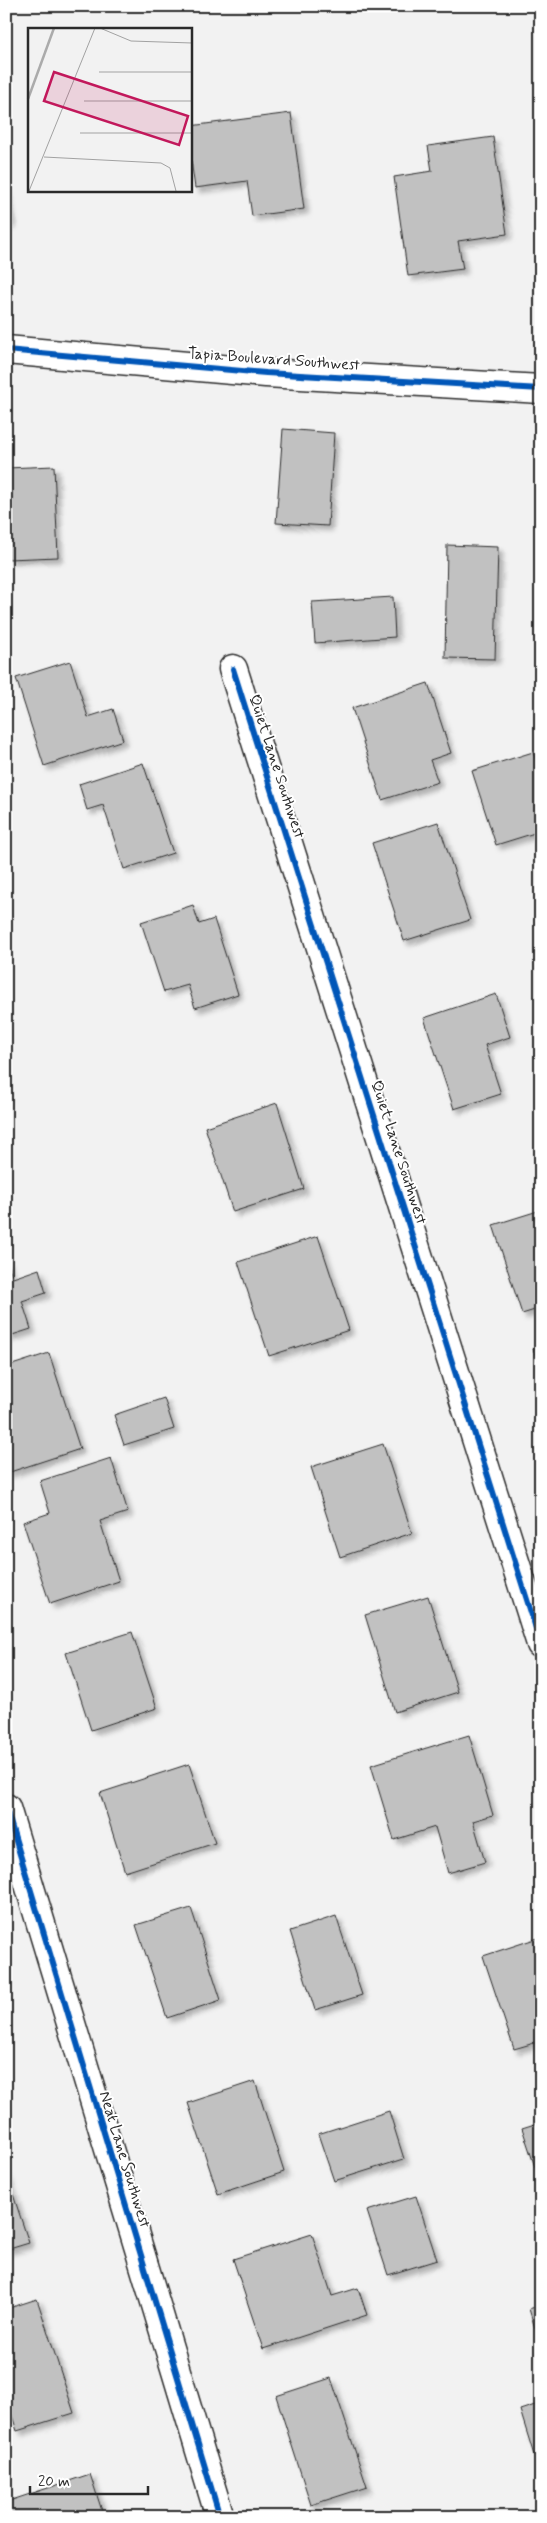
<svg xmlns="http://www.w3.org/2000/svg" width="547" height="2523" font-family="Mynerve,sans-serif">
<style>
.building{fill:#c1c1c1;stroke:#2b2b2b;filter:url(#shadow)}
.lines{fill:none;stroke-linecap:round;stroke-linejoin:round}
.minor-casing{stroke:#2b2b2b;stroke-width:31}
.minor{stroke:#fff;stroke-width:28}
.cycleway-casing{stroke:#fff;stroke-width:9}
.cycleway{stroke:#0057b8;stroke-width:6}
.labels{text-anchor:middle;stroke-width:4;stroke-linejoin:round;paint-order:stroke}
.street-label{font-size:16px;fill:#2b2b2b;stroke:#fff}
.inset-river{fill:none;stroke:#ababab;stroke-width:2.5}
.inset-road{fill:none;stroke:#a2a2a2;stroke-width:1}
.view{fill:#c2185b;fill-opacity:0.15;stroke:#c2185b;stroke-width:2.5}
.inset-edge{fill:none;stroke:#2b2b2b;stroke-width:2.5}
</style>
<defs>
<filter id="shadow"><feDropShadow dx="4.5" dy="4.5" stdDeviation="2.5" flood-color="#0004"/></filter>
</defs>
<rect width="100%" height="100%" fill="#f2f2f2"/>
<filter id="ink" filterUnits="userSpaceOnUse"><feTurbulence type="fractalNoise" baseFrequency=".02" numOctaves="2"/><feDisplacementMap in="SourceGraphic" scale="10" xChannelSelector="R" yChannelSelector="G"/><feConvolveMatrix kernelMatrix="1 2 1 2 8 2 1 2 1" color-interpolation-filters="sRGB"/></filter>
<g filter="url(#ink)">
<g class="building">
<path d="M291 113 304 209 252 216 247 181 195 188 190 153V126Z"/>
<path d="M493 137 507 234 458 241 463 269 408 276 394 177 432 171 428 146Z"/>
<path d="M6 190 11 222 6 223Z"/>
<path d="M283 429 334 433 328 526 276 523Z"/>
<path d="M54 466 58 557 8 559 6 468Z"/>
<path d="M447 545 498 547 495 659 445 658Z"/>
<path d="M393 597 395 637 315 643 312 602Z"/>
<path d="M70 661 88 717 113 709 123 740 44 766 16 678Z"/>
<path d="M428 683 451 753 430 760 438 782 382 800 352 708Z"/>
<path d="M533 752 541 776V831L496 845 472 771Z"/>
<path d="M143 763 173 853 124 869 103 805 87 810 79 784Z"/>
<path d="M438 822 470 920 404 941 372 843Z"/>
<path d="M193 905 199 924 214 919 238 994 195 1008 188 985 164 992 141 922Z"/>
<path d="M496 994 510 1037 485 1045 501 1094 454 1109 424 1018Z"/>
<path d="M277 1103 304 1189 233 1212 205 1127Z"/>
<path d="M541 1210V1308L522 1314 493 1225Z"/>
<path d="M318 1236 349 1330 269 1356 238 1262Z"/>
<path d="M6 1258 13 1278 39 1269 46 1293 22 1301 31 1329 6 1337Z"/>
<path d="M541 1347V1373L533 1349Z"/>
<path d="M49 1353 80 1449 7 1473 6 1367Z"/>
<path d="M164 1398 174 1429 124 1445 114 1415Z"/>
<path d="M383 1444 412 1533 340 1557 311 1467Z"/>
<path d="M111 1458 128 1512 100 1521 119 1581 50 1604 23 1522 50 1513 40 1481Z"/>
<path d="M428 1596 458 1692 395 1712 365 1615Z"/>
<path d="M132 1632 157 1708 91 1730 66 1653Z"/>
<path d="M469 1735 493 1815 473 1821 485 1862 448 1873 435 1827 394 1840 371 1765Z"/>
<path d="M189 1764 215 1843 125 1872 100 1793Z"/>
<path d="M191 1908 221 2000 167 2018 136 1925Z"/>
<path d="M336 1916 362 1995 315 2010 290 1931Z"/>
<path d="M541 1937V2041L514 2049 483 1956Z"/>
<path d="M255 2081 284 2172 218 2194 188 2103Z"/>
<path d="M389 2111 404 2159 334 2181 318 2134Z"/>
<path d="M541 2122V2185L522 2128Z"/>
<path d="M6 2173 29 2243 6 2250Z"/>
<path d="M416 2196 437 2260 388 2275 367 2211Z"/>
<path d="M312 2234 332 2296 358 2288 367 2315 263 2349 233 2259Z"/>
<path d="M37 2299 74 2413 17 2431 6 2397V2309Z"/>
<path d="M541 2305V2347L529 2309Z"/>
<path d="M331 2378 367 2487 311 2505 276 2396Z"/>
<path d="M541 2403V2464L537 2465 520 2410Z"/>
<path d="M90 2474 104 2517H6V2502Z"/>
</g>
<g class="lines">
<defs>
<g id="minor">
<path d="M6 350 266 373 541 389"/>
<path d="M233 669 541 1644"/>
<path d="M6 1808 220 2517"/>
</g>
</defs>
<use href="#minor" class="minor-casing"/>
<use href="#minor" class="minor"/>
<defs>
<g id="cycleway">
<path d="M6 350 266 373 541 389"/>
<path d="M233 669 541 1644"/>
<path d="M6 1808 220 2517"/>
</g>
</defs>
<use href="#cycleway" class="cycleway-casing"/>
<use href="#cycleway" class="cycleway"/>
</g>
</g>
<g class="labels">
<g class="street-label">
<text transform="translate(274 358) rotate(4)" y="6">Tapia Boulevard Southwest</text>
<text transform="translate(278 766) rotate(72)" y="6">Quiet Lane Southwest</text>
<text transform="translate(400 1152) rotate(72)" y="6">Quiet Lane Southwest</text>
<text transform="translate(126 2159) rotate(73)" y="6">Neat Lane Southwest</text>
</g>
</g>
<g transform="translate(28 28)">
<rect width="164" height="164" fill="#f2f2f2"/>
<path class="inset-river" d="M0 71 26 0"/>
<path class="inset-road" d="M72 0 103 13 164 15M71 44H164M56 73H164M52 105H164M16 129 133 135 142 140 148 163M1 163 67 0"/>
<path class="view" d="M26 44 160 88 151 117 16 73Z"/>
<rect width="164" height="164" class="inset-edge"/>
</g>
<rect width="547" height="2523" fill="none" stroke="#fff" stroke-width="25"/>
<rect x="12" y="12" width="522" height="2498" fill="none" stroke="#2b2b2b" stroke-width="2" filter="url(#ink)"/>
<path d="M30 2486v8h118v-8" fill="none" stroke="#2b2b2b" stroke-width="2.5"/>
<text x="38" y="2486" font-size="15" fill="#2b2b2b" stroke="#ffffff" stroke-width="4" paint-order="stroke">20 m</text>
</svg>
